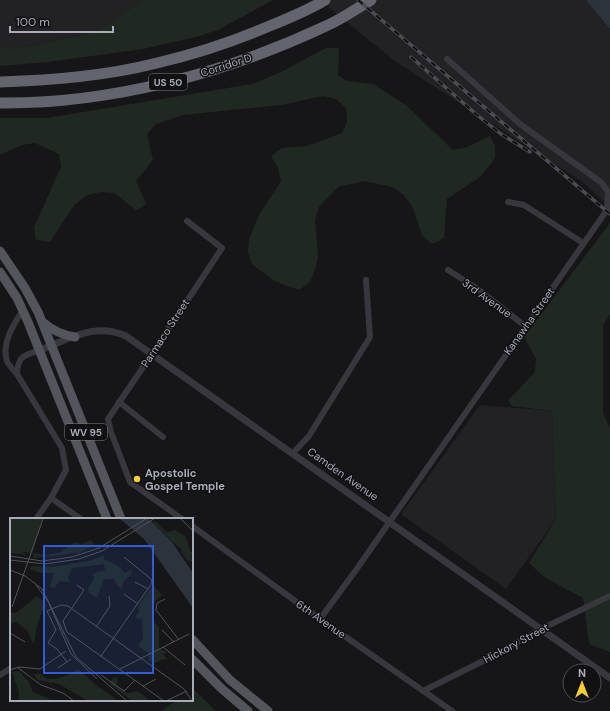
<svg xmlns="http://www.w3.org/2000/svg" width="610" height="711" font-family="'DM Sans',sans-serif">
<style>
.built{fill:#222225}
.green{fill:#202822}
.water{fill:#2c333c}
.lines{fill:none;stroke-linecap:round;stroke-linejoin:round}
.minor{stroke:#37373d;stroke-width:6}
.tertiary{stroke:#37373d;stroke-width:7}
.primary{stroke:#53545c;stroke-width:9}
.motorway{stroke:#63646e;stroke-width:11}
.rail-casing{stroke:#4c4d54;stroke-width:3.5}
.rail{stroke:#111113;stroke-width:2;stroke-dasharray:6;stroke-linecap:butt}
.poi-dot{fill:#f2ce33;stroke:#111113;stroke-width:1.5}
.labels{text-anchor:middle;stroke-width:3;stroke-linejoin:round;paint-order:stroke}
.shield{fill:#111113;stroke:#7b7d86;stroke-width:1}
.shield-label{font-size:10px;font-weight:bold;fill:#a8abb8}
.street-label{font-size:11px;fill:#a8abb8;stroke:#111113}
.poi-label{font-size:11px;font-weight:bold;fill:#a8abb8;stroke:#111113;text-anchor:start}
.inset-road{fill:none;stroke:#505258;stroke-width:1}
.view{fill:#325cd3;fill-opacity:0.15;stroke:#325cd3;stroke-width:2}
.inset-edge{fill:none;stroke:#a8abb8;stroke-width:2}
</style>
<rect width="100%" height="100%" fill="#161618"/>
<g class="built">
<path d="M0 0H143L95 32 15 49 0 46Z"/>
<path d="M320 0H586L610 29V208L584 183 396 62Z"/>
<path d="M480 405 552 411 556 519 506 589 401 514Z"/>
</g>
<g class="green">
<path d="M143 0H273L218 30 196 37 143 49 48 62 0 66V46L15 49 95 32Z"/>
<path d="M326 48H339L338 75 347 81 373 84 407 106 453 150 467 147 490 136 495 146V158L480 177 447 199 444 238 432 244 422 235 413 208 404 195 392 187 365 181 338 187 319 207 315 220 318 256 315 270 310 282 299 290 274 281 252 264 248 252 249 239 259 215 281 181 278 168 271 156 282 148 307 146 342 133 347 121 346 108 336 99 323 96 281 105 183 115 156 124 147 134 153 160 136 181 146 204 136 210 114 193 101 192 87 195 75 204 50 242 36 240 34 227 61 167 59 154 35 143 22 145 0 155V118H47L252 84 279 73Z"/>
<path d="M610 223V314L603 325V413L610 428V652L589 644 583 598 544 577 529 563 556 519 552 411 512 406 508 401 535 372 536 359 524 337Z"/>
<path d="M192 688 216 711H162L176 700H192Z"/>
</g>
<path class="water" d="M586 0H610V29Z"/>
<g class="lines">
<g class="minor">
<path d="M508 202 524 205 583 243"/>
<path d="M448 270 478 289 525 326"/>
<path d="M17 374C14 370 9 366 7 361 1 343 14 324 23 310"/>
<path d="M119 402 163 437"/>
<path d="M293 453 309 436 370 337 366 280"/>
<path d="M51 498 81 519"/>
<path d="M36 519 51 498 66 470 62 448 17 374C18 355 24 356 40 350"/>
<path d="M182 519 130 482 111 432 108 419 152 354 222 248 187 221"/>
<path d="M192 526 320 619 452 711"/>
<path d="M320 619 356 570 607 210 608 192 602 183 520 124 447 59"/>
<path d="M0 675 11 668"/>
<path d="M423 691 493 656 541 629 610 596"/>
</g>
<path class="tertiary" d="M40 350C69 339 95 322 126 336L610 678"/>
<g class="primary">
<path d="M0 251 25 288 38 312 121 519"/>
<path d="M0 272 17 298 28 322 107 519"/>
<path d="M44 323C53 331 63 335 75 337"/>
<path d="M192 639 230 680 268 711"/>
<path d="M192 659 222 689 248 711"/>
</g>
<g class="motorway">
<path d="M0 82C53 80 106 76 157 63 195 54 232 42 267 27 287 19 307 11 325 0"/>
<path d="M0 103C111 104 226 73 326 26 342 19 356 9 371 0"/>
</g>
<defs>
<g id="rail">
<path d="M358 0 610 214"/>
<path d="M411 57 477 115 501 134 530 152"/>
</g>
</defs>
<use href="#rail" class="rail-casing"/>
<use href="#rail" class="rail"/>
</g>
<circle class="poi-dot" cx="137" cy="479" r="4"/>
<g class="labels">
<g class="shield">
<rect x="149" y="74" width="38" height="16" rx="3"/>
<rect x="65" y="424" width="42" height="16" rx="3"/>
</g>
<g class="shield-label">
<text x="168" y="86">US 50</text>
<text x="86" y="436">WV 95</text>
</g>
<g class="street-label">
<text transform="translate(226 65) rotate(-18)" y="4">Corridor D</text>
<text transform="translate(487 298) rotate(36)" y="4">3rd Avenue</text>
<text transform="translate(529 321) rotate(-55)" y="4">Kanawha Street</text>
<text transform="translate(165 333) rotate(-57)" y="4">Parmaco Street</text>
<text transform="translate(343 474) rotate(35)" y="4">Camden Avenue</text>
<text transform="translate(321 619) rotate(35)" y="4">6th Avenue</text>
<text transform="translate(516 643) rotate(-28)" y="4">Hickory Street</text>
</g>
<g class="poi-label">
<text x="145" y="477">Apostolic<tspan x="145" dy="13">Gospel Temple</tspan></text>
</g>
</g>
<g transform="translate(10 518)">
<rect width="183" height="183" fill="#161618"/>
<path d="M0 0H33L22 36 12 33 17 37 0 35ZM145 3 156 14 165 12 176 19 180 33 183 35 181 38 183 44 177 42 171 34 172 31 166 27 143 4ZM81 22 85 27 69 35 24 40 23 35 37 37 51 34 65 24 72 26ZM94 37V41L107 47 115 55 121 52 122 56 114 63 111 72 104 61H94L87 80 79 75 78 71 84 60 82 56 95 52 94 46 62 50 58 60 60 64 50 63 43 71 40 68 44 55H31L20 51 21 48 42 49 79 43ZM143 67 152 77 142 86V102L149 109V130L156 134 153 137 158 142 153 141 145 145 139 143 138 135 128 128 133 120 132 101 125 100 129 94 128 88ZM27 78 33 83 34 88 26 111 24 127 17 112 6 104 0 105V94L6 95ZM68 151 88 169 109 183H78L49 166 28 162 24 157 29 155 38 161H45L59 157ZM9 153 19 164 23 174 44 183H8L9 174 2 154ZM106 159 108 162 106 168 118 175 128 173 140 183H122L100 166 103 160Z" fill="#202822"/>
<path d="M109 0H138L162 24 183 55V90L134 21Z" fill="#2c333c"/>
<path class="inset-road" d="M170 0 183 13M0 38 32 43 62 39 89 30 137 0M0 42 35 46 69 41 92 33 145 0M0 52 15 58 32 71 66 139 117 183M125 64 138 71M26 67 38 83 61 136 87 161M67 67 74 72 53 103 57 114 154 183M114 76 128 86M155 81 147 85 146 92 169 122M2 89 33 1M86 109 100 88 99 78M152 112 164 124M0 115 15 124M153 129 175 147M91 138 142 65 141 61 114 39M57 144 47 131 38 125 46 112 37 93 51 87 58 88 174 171 182 183M7 149 31 167 53 175 64 183M48 150 61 141M110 151 179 116M0 152 9 149 30 151 56 133M91 157 114 173 125 162M133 168 146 161M156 183 177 173"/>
<path class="view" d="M34 28H143V155H34Z"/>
<rect width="183" height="183" class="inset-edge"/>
</g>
<g transform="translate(582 683)"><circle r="19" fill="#111113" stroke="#4d4f55"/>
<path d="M0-3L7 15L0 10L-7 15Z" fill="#f2ce33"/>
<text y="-6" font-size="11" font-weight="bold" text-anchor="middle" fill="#a8abb8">N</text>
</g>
<path d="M10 26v6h103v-6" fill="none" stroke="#a8abb8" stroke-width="2"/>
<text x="16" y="26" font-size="12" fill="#a8abb8" stroke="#111113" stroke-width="3" paint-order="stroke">100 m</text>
</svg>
